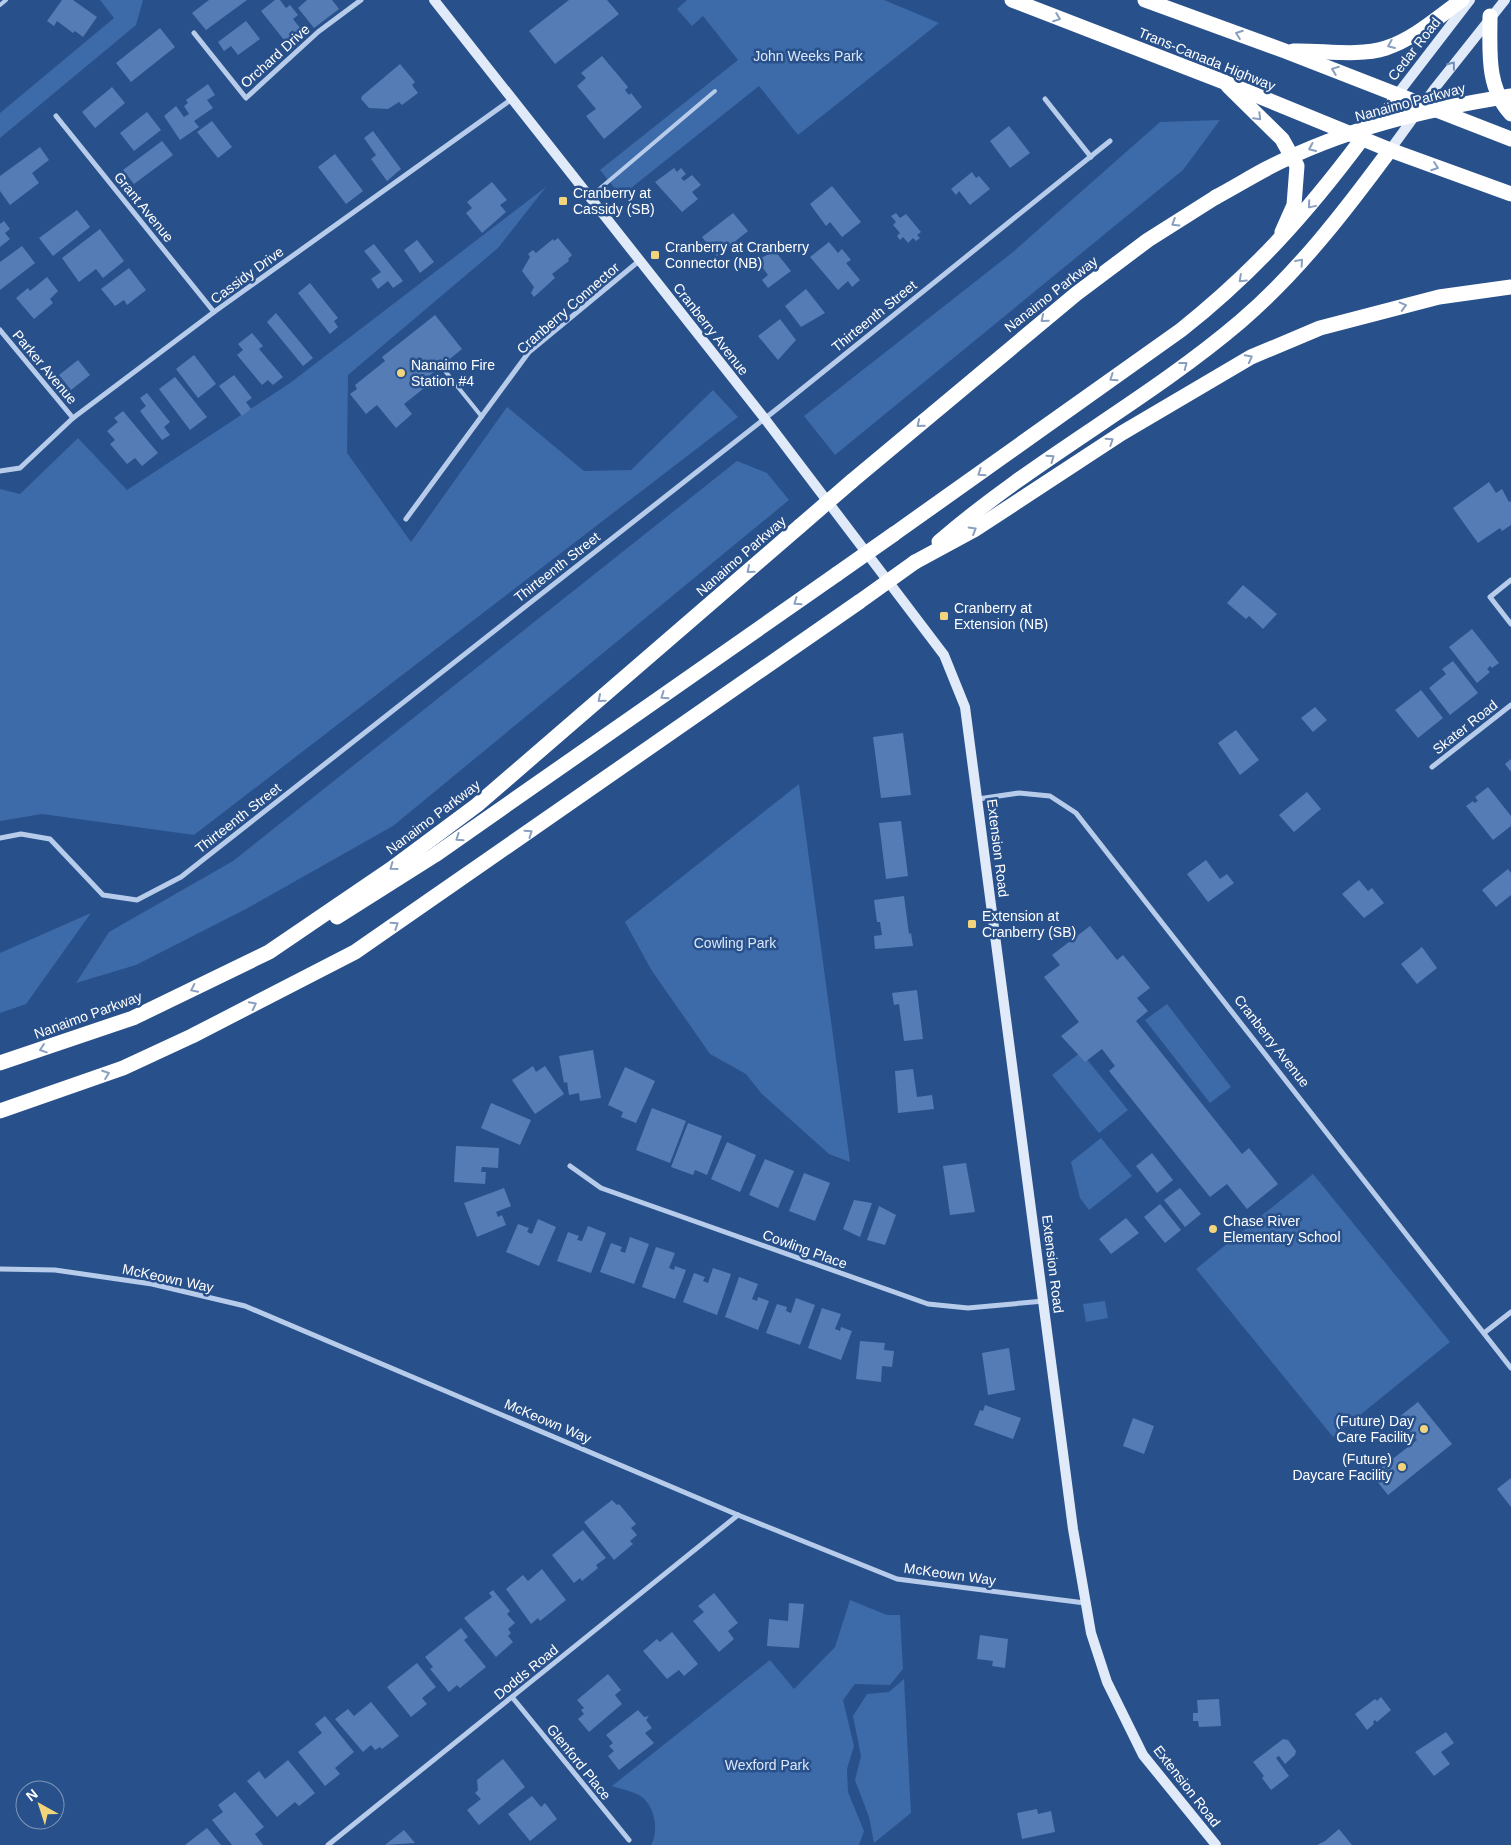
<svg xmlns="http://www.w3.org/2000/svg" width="1511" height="1845" font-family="Arial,sans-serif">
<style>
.green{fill:#3d6aa8}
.building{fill:#557cb4}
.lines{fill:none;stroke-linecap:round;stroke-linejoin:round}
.lane{stroke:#b7ccea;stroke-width:4}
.street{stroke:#b7ccea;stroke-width:5}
.secondary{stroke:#e1eaf8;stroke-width:10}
.highway{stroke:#fff;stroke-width:15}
.highway-bridge{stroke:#fff;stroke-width:15}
.oneway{stroke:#899fbf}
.oneway2{stroke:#728eb7}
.poi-dot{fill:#f2d47d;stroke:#28508b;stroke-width:2}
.labels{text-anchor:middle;stroke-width:5;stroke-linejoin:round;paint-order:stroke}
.street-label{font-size:14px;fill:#fff;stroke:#28508b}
.park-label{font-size:14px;fill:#dbe7f8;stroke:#28508b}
.poi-label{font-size:14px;fill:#fff;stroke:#28508b;text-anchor:start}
</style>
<rect width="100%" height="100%" fill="#28508b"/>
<g class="green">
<path d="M100 0H143L136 25 0 138V113L114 18Z"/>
<path d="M687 0H884L939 23 798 135 759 86 621 196 600 170 738 60 703 16 692 26 677 9Z"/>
<path d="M1220 120 1183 170 835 455 804 416 1013 252 1160 122Z"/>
<path d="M546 187 498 248 348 375 347 453 411 542 507 407 584 471 631 470 713 390 738 417 194 835 42 814 0 821V489L20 494 78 438 127 490 290 383Z"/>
<path d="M737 461 767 473 789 500 393 826 246 909 136 965 76 983 109 932 233 861Z"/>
<path d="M799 784 850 1162 829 1154 761 1093 746 1074 710 1054 652 971 625 922Z"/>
<path d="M91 913 26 1004 0 1013V953Z"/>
<path d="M1167 1004 1231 1087 1210 1103 1145 1020Z"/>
<path d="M1081 1052 1128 1110 1099 1133 1052 1075Z"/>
<path d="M1101 1138 1132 1176 1089 1210 1080 1198 1071 1162Z"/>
<path d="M1313 1174 1450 1342 1333 1437 1196 1269Z"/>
<path d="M1105 1301 1108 1318 1086 1322 1083 1304Z"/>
<path d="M850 1600 887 1615H900L903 1669 890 1685 855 1684 843 1700 854 1746 847 1769 848 1792 864 1831 859 1845H651C659 1831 655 1807 642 1797 635 1792 621 1789 612 1786L770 1660 794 1689 835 1647Z"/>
<path d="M904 1679 911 1813 874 1843 869 1817 855 1780 861 1756 853 1716 867 1694 889 1692Z"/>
</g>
<g class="building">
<path d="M62 0H73L97 17 83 37 75 31 73 33 57 21 54 26 47 21Z"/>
<path d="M209 0H247L206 30 192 13Z"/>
<path d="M275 0H280L286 8 290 5 298 15 293 19 304 33 288 45 261 11Z"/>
<path d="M307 0H332L339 9 314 28 298 8Z"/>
<path d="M569 0H607L619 14 555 64 529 31Z"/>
<path d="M246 21 260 39 238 55 231 46 224 51 218 42Z"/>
<path d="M160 28 175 47 131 82 116 63Z"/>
<path d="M602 56 628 87 625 90 629 95 631 93 642 107 604 139 586 116 596 109 577 86 586 78 581 73Z"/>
<path d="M400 64 415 82 412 85 418 93 402 105 399 102 388 109 369 108 361 99 362 96Z"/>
<path d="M208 84 215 95 207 100 213 108 194 121 199 127 180 140 164 116 176 106 184 117 189 114 184 106 188 103 186 100Z"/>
<path d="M112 87 125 103 95 128 82 112Z"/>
<path d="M147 112 161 130 134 151 120 133Z"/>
<path d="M212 121 232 147 218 158 197 132Z"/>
<path d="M1009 126 1030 153 1010 168 990 141Z"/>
<path d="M373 131 401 169 387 181 371 159 376 155 364 138Z"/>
<path d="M162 141 173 155 134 184 123 170Z"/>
<path d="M40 147 49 160 32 173 39 183 10 205 0 191V176Z"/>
<path d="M335 154 363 191 346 204 318 167Z"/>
<path d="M674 168 677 172 681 168 686 174 681 178 684 181 692 175 701 185 692 192 698 199 682 212 655 182Z"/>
<path d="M972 172 976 178 979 176 990 189 970 205 959 191 956 195 951 189Z"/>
<path d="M492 182 507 200 500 205 506 212 482 233 466 213 472 208 467 202Z"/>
<path d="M832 186 861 222 842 237 830 222 826 226 810 204Z"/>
<path d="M77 210 90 227 53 256 39 238Z"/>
<path d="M733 213 748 231 717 256 702 237Z"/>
<path d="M896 213 900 218 906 214 921 232 917 235 920 238 916 241 913 238 908 243 903 237 900 240 897 236 900 233 893 225 896 222 891 216Z"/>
<path d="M4 221 10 229 5 233 10 239 0 247V224Z"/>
<path d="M100 229 124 261 103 278 96 269 79 282 62 258Z"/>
<path d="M558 238 572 255 568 259 569 261 552 274 555 278 534 297 531 293 534 287 522 271 530 257 528 254 533 250 536 253 553 239 554 241Z"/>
<path d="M417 240 434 262 420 273 404 250Z"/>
<path d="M829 242 838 253 842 249 851 260 846 263 860 280 852 287 848 281 838 290 810 257Z"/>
<path d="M374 244 403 281 393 288 388 281 378 289 371 279 381 272 364 251Z"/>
<path d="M22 246 35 263 0 290V262Z"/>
<path d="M775 251 791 271 768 288 762 280 768 275 757 260Z"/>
<path d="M129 268 146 290 127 305 124 300 115 306 101 289Z"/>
<path d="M47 277 58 291 50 299 53 303 34 319 16 298 28 288 30 291Z"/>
<path d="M310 283 338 318 334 321 338 327 330 334 298 293Z"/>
<path d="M806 289 825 313 801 327 785 306Z"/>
<path d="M276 313 313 358 303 366 267 322Z"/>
<path d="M435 315 462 349 424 380 428 385 404 404 412 414 396 428 377 405 366 414 350 394 357 389 355 385 385 361 382 357Z"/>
<path d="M780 319 796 340 778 360 758 336Z"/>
<path d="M252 333 263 346 259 349 283 377 273 385 268 380 262 385 237 355 243 350 238 344Z"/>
<path d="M194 355 216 384 198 398 176 369Z"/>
<path d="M78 360 90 375 71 390 59 375Z"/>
<path d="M234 375 252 398 246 402 251 409 242 416 219 386Z"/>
<path d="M175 377 207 417 190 430 159 389Z"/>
<path d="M147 393 170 422 164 427 170 435 162 440 140 411 146 406 140 398Z"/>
<path d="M123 411 158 453 142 466 135 458 127 464 110 444 115 440 107 431 118 422 114 418Z"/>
<path d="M1489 482 1496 493 1502 489 1509 502 1511 501V525L1502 531 1500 528 1478 543 1453 508Z"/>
<path d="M1243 585 1277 614 1263 629 1249 616 1246 619 1227 603Z"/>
<path d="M1472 629 1499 663 1492 668 1490 666 1487 669 1490 672 1477 683 1449 647Z"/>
<path d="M1453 661 1478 693 1450 715 1429 688 1446 674 1442 669Z"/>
<path d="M1421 690 1443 718 1418 738 1395 710Z"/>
<path d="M1315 707 1327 720 1313 732 1301 718Z"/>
<path d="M1236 730 1259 760 1240 775 1218 743Z"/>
<path d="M903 733 911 795 881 798 873 737Z"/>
<path d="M1511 759V772L1505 764Z"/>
<path d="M1488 787 1511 816V826L1493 840 1466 806 1473 801 1474 803 1478 801 1475 797Z"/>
<path d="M1307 792 1321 809 1294 832 1279 815Z"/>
<path d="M901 821 908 876 886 879 879 823Z"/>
<path d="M1206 860 1220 879 1227 874 1234 883 1208 902 1187 874Z"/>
<path d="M1508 869 1511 873V895L1496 907 1482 890Z"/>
<path d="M1359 880 1368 891 1372 888 1384 903 1364 918 1342 894Z"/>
<path d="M904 896 909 934 911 933 913 946 875 949 874 936 882 935 880 922H877L874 900Z"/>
<path d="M1090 926 1117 960 1123 955 1150 988 1137 998 1148 1011 1136 1021 1242 1154 1249 1148 1278 1184 1247 1209 1227 1184 1210 1197 1109 1071 1115 1066 1102 1049 1085 1062 1061 1036 1079 1022 1044 977 1060 965 1052 955Z"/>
<path d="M1422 947 1437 968 1417 984 1401 964Z"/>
<path d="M917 990 923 1039 904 1041 899 1004 894 1005 892 993Z"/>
<path d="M593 1050 601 1098 580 1101 579 1093 569 1095 567 1082 564 1083 559 1056Z"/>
<path d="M533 1066 536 1072 545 1066 564 1094 535 1114 512 1080Z"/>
<path d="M625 1067 655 1081 636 1123 621 1117 623 1112 608 1105Z"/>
<path d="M913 1069 917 1097 932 1095 934 1109 898 1113 895 1071Z"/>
<path d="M491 1103 531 1120 520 1145 481 1128Z"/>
<path d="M652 1108 686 1121 670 1163 636 1150Z"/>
<path d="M688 1123 722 1136 707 1175 695 1170 693 1175 671 1167Z"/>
<path d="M727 1142 756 1155 740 1192 711 1179Z"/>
<path d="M456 1146 499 1148 498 1168 482 1167 481 1172H486L485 1184 454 1182Z"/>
<path d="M1152 1153 1173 1180 1157 1193 1136 1166Z"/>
<path d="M765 1159 794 1171 778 1208 749 1195Z"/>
<path d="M966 1163 975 1212 950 1215 943 1166Z"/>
<path d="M804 1173 830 1183 815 1221 789 1211Z"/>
<path d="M504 1188 511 1206 496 1212 498 1217 502 1215 506 1225 477 1237 464 1203Z"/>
<path d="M1180 1188 1201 1214 1185 1227 1164 1200Z"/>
<path d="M854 1200 872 1203 860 1237 843 1229Z"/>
<path d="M1160 1204 1181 1230 1165 1243 1144 1217Z"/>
<path d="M879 1206 896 1215 885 1245 867 1240Z"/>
<path d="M1126 1218 1139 1233 1111 1254 1099 1239Z"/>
<path d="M538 1219 556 1227 539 1266 506 1252 518 1224 529 1228 527 1232 532 1234Z"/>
<path d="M588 1226 606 1233 591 1273 557 1261 568 1232 579 1236 577 1240 582 1241Z"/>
<path d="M630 1237 649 1244 634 1284 600 1272 611 1243 622 1247 620 1251 625 1253Z"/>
<path d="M656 1247 675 1253 669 1268 674 1270 675 1266 686 1270 675 1299 642 1287Z"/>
<path d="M713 1268 731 1274 717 1315 683 1302 694 1273 705 1277 703 1281 708 1283Z"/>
<path d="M739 1277 758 1284 752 1299 757 1301 758 1297 769 1301 758 1330 725 1317Z"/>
<path d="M796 1298 815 1305 800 1345 766 1333 777 1304 787 1307 786 1311 791 1313Z"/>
<path d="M822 1308 841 1314 835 1329 840 1331 841 1327 852 1331 841 1360 808 1348Z"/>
<path d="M860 1341 885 1343 884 1350 894 1351 892 1367 882 1366 881 1382 856 1379Z"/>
<path d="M1009 1348 1015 1390 988 1395 982 1353Z"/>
<path d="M1418 1402 1452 1444 1388 1495 1372 1475 1417 1440 1399 1417Z"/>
<path d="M985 1405 1021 1418 1013 1439 974 1425 980 1410 983 1411Z"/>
<path d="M1133 1418 1154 1426 1144 1454 1123 1446Z"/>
<path d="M1511 1478V1507L1497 1489Z"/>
<path d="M612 1500 617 1505 619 1504 636 1524 631 1528 637 1535 630 1541 633 1544 614 1560 584 1522Z"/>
<path d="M583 1530 606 1558 596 1565 598 1568 582 1581 580 1578 574 1583 552 1555Z"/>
<path d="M542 1569 566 1600 540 1621 538 1618 531 1624 506 1589 523 1575 528 1581Z"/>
<path d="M493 1590 510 1611 507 1614 515 1623 508 1629 511 1633 508 1636 513 1642 496 1657 464 1618 492 1597 489 1593Z"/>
<path d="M714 1593 738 1623 728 1631 734 1639 719 1652 693 1621 704 1612 698 1606Z"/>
<path d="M789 1603 804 1604 799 1648 767 1646 769 1619 788 1621Z"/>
<path d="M461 1628 468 1637 464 1640 486 1667 460 1688 457 1685 449 1692 430 1669 433 1667 425 1657Z"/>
<path d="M672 1632 698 1664 684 1676 679 1670 667 1679 643 1651 657 1639 660 1642Z"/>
<path d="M980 1635 1008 1639 1005 1668 992 1666 993 1661 977 1659Z"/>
<path d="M417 1663 436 1687 422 1698 427 1704 411 1717 387 1687Z"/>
<path d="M608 1674 621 1690 615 1695 622 1704 589 1732 578 1719 584 1714 581 1710 584 1708 577 1700Z"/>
<path d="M1381 1697 1391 1710 1377 1722 1375 1720 1373 1722 1374 1724 1367 1730 1355 1714 1375 1699 1377 1701Z"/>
<path d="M1219 1699 1221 1726 1199 1727 1198 1721H1193V1713H1198L1197 1700Z"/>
<path d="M371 1702 399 1736 382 1749 380 1747 375 1750 371 1745 363 1752 335 1719 348 1709 354 1716Z"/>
<path d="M638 1710 644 1717 649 1716 646 1720 652 1728 645 1733 654 1743 619 1770 608 1756 614 1751 609 1746 613 1743 606 1735Z"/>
<path d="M325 1716 354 1752 335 1768 340 1774 325 1786 298 1752 322 1733 315 1724Z"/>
<path d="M1446 1732 1454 1743 1441 1752 1450 1764 1434 1776 1415 1752Z"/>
<path d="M1283 1739 1288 1740 1296 1751 1295 1755 1285 1764 1279 1756 1276 1758 1289 1776 1271 1790 1262 1778 1264 1776 1253 1762Z"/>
<path d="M503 1759 525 1787 479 1825 467 1810 481 1799 475 1793 478 1790 477 1780Z"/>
<path d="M288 1760 315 1793 299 1806 295 1802 277 1817 247 1781 259 1771 265 1779Z"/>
<path d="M235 1792 264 1827 255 1834 263 1845H232L212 1820 223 1812 218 1805Z"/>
<path d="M532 1796 541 1807 545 1803 557 1819 530 1841 508 1814Z"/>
<path d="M1037 1809 1038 1814 1051 1811 1055 1832 1022 1839 1017 1813Z"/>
<path d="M207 1828 221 1845H185Z"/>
<path d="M1339 1829 1352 1845H1317L1325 1841Z"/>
<path d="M404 1830 415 1843 385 1845Z"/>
</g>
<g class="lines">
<g class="lane">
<path d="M0 5 6 0"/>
<path d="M591 196 715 91"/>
<path d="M441 366 482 417"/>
</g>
<g class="street">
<path d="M194 33 246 98 318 32 361 0"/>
<path d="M1045 99 1091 157"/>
<path d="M56 116 214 312"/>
<path d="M0 330 73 418"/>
<path d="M0 471 20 468 73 418 214 312 512 99"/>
<path d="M406 519 529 352 639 261"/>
<path d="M1511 580 1490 597 1511 624"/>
<path d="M1432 767 1511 705"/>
<path d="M978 799 1019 793 1050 796 1076 813 1511 1368"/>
<path d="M0 838 21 834 50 839 103 895 137 900 181 877 782 405 1110 141"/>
<path d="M570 1166 601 1188 928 1304 968 1308 1044 1301"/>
<path d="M0 1269 55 1270 152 1284 245 1306 738 1515 897 1579 1085 1603"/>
<path d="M1484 1333 1511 1312"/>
<path d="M512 1697 629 1840"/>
<path d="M328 1845 738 1515"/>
</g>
<g class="secondary">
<path d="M434 0 765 419 944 655 965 707 1073 1529 1091 1633 1107 1682 1143 1755 1216 1845"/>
<path d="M1373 126 1470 0"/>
<path d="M1390 150 1435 88 1505 0"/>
</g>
<g class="highway">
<path d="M1012 0 1224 82 1390 150 1511 194"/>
<path d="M1145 0 1285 51 1511 139"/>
<path d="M1490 16C1490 51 1486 87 1511 114"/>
<path d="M1293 51C1323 50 1357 57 1386 48 1414 39 1438 17 1462 0"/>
<path d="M1228 86 1282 139 1297 166 1294 205 1282 232"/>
<path d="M852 481 1076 294 1148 240 1216 197"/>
<path d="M894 534 1181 330C1254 272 1306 214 1362 139"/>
<path d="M939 542C1033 460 1146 402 1241 321 1298 272 1345 211 1390 150"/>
<path d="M915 562 974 530 1122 433 1251 357 1320 328 1439 297 1511 287"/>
<path d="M337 917 435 855 837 574"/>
<path d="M0 1063 133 1018 269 952 391 869 477 805 800 526"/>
<path d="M0 1111 123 1068 192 1036 355 952 859 602"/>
</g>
<g class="highway-bridge">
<path d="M1216 197C1233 188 1249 178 1266 169 1342 129 1427 109 1511 96"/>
<path d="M800 526 852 481"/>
<path d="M837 574 894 534"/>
<path d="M859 602 915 562"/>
</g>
</g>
<defs><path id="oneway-chevron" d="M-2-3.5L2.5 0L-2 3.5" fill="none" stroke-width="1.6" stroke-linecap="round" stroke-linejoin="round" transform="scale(1.25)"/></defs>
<g class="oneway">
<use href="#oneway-chevron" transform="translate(1057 18) rotate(21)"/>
<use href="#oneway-chevron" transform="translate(1239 34) rotate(-160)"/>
<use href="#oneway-chevron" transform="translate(1391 45) rotate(157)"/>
<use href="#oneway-chevron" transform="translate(1335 70) rotate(-159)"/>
<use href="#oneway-chevron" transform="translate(1258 117) rotate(45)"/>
<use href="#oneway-chevron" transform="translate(1312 148) rotate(156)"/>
<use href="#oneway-chevron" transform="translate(1435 167) rotate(20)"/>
<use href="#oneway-chevron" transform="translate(1311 205) rotate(130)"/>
<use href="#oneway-chevron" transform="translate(1175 223) rotate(148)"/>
<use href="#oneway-chevron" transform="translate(1300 262) rotate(-48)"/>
<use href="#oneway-chevron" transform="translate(1242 279) rotate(137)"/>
<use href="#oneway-chevron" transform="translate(1403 306) rotate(-15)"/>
<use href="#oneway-chevron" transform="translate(1044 319) rotate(141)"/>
<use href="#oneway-chevron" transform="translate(1249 358) rotate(-28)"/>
<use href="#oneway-chevron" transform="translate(1184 365) rotate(-38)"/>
<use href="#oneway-chevron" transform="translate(1113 378) rotate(145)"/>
<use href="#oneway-chevron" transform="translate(920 424) rotate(140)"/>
<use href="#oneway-chevron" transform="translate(1110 441) rotate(-33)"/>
<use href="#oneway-chevron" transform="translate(1051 458) rotate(-35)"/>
<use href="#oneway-chevron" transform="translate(981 473) rotate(145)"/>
<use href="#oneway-chevron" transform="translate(973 530) rotate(-31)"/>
<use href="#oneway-chevron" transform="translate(750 570) rotate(139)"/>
<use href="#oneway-chevron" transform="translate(797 602) rotate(145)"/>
<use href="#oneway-chevron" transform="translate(664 696) rotate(145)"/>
<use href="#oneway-chevron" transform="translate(601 699) rotate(139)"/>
<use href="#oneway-chevron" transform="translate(529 833) rotate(-35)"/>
<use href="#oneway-chevron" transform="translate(459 838) rotate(145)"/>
<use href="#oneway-chevron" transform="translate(393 867) rotate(144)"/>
<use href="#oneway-chevron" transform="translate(395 925) rotate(-34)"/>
<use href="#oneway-chevron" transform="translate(194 989) rotate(154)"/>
<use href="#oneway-chevron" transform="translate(253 1005) rotate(-27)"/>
<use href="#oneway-chevron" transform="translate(43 1049) rotate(161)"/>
<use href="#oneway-chevron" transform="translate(106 1074) rotate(-20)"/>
</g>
<use class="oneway2" href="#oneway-chevron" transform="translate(1452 65) rotate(-52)"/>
<g class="poi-dot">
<rect x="558" y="196" width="10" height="10" rx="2.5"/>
<rect x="650" y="250" width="10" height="10" rx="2.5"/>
<circle cx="401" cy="373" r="5"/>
<rect x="939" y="611" width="10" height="10" rx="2.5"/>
<rect x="967" y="919" width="10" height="10" rx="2.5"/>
<circle cx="1213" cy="1229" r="5"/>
<circle cx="1424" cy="1429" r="5"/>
<circle cx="1402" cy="1467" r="5"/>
</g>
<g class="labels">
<g class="street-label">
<text transform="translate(1414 49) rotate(-52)" y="5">Cedar Road</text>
<text transform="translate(275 56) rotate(-42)" y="5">Orchard Drive</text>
<text transform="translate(1207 59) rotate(22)" y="5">Trans-Canada Highway</text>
<text transform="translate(1410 102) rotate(-15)" y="5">Nanaimo Parkway</text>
<text transform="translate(144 207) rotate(51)" y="5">Grant Avenue</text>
<text transform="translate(247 275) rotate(-36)" y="5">Cassidy Drive</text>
<text transform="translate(1051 294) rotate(-38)" y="5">Nanaimo Parkway</text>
<text transform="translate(568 308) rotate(-41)" y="5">Cranberry Connector</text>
<text transform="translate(874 316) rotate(-39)" y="5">Thirteenth Street</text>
<text transform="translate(711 329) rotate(52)" y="5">Cranberry Avenue</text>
<text transform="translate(45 367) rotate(50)" y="5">Parker Avenue</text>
<text transform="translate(741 556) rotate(-41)" y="5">Nanaimo Parkway</text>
<text transform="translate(557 567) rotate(-38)" y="5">Thirteenth Street</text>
<text transform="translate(1465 727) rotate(-38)" y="5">Skater Road</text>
<text transform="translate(433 817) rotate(-37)" y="5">Nanaimo Parkway</text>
<text transform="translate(238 818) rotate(-38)" y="5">Thirteenth Street</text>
<text transform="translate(998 848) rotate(83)" y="5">Extension Road</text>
<text transform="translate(88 1015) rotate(-20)" y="5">Nanaimo Parkway</text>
<text transform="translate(1272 1041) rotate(52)" y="5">Cranberry Avenue</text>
<text transform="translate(805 1249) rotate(20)" y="5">Cowling Place</text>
<text transform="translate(1053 1264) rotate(83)" y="5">Extension Road</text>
<text transform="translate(168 1278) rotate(12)" y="5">McKeown Way</text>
<text transform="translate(548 1421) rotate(23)" y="5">McKeown Way</text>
<text transform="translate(950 1574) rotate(8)" y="5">McKeown Way</text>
<text transform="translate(526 1672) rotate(-39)" y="5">Dodds Road</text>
<text transform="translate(579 1762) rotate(51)" y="5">Glenford Place</text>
<text transform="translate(1187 1786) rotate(52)" y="5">Extension Road</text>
</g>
<g class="park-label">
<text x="808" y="61">John Weeks Park</text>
<text x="735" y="948">Cowling Park</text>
<text x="767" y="1770">Wexford Park</text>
</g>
<g class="poi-label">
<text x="573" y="198">Cranberry at<tspan x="573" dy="16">Cassidy (SB)</tspan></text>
<text x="665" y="252">Cranberry at Cranberry<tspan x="665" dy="16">Connector (NB)</tspan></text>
<text x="411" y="370">Nanaimo Fire<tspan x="411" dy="16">Station #4</tspan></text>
<text x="954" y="613">Cranberry at<tspan x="954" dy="16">Extension (NB)</tspan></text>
<text x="982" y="921">Extension at<tspan x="982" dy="16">Cranberry (SB)</tspan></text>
<text x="1223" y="1226">Chase River<tspan x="1223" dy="16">Elementary School</tspan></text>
<text x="1414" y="1426" text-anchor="end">(Future) Day<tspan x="1414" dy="16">Care Facility</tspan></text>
<text x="1392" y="1464" text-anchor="end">(Future)<tspan x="1392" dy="16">Daycare Facility</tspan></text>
</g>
</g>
<g transform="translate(40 1805) rotate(321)"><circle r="24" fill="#28508b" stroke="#7e96b9"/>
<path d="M0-4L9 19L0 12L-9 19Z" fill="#f2d47d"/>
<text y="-8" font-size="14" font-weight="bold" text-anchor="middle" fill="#ffffff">N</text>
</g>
</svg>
